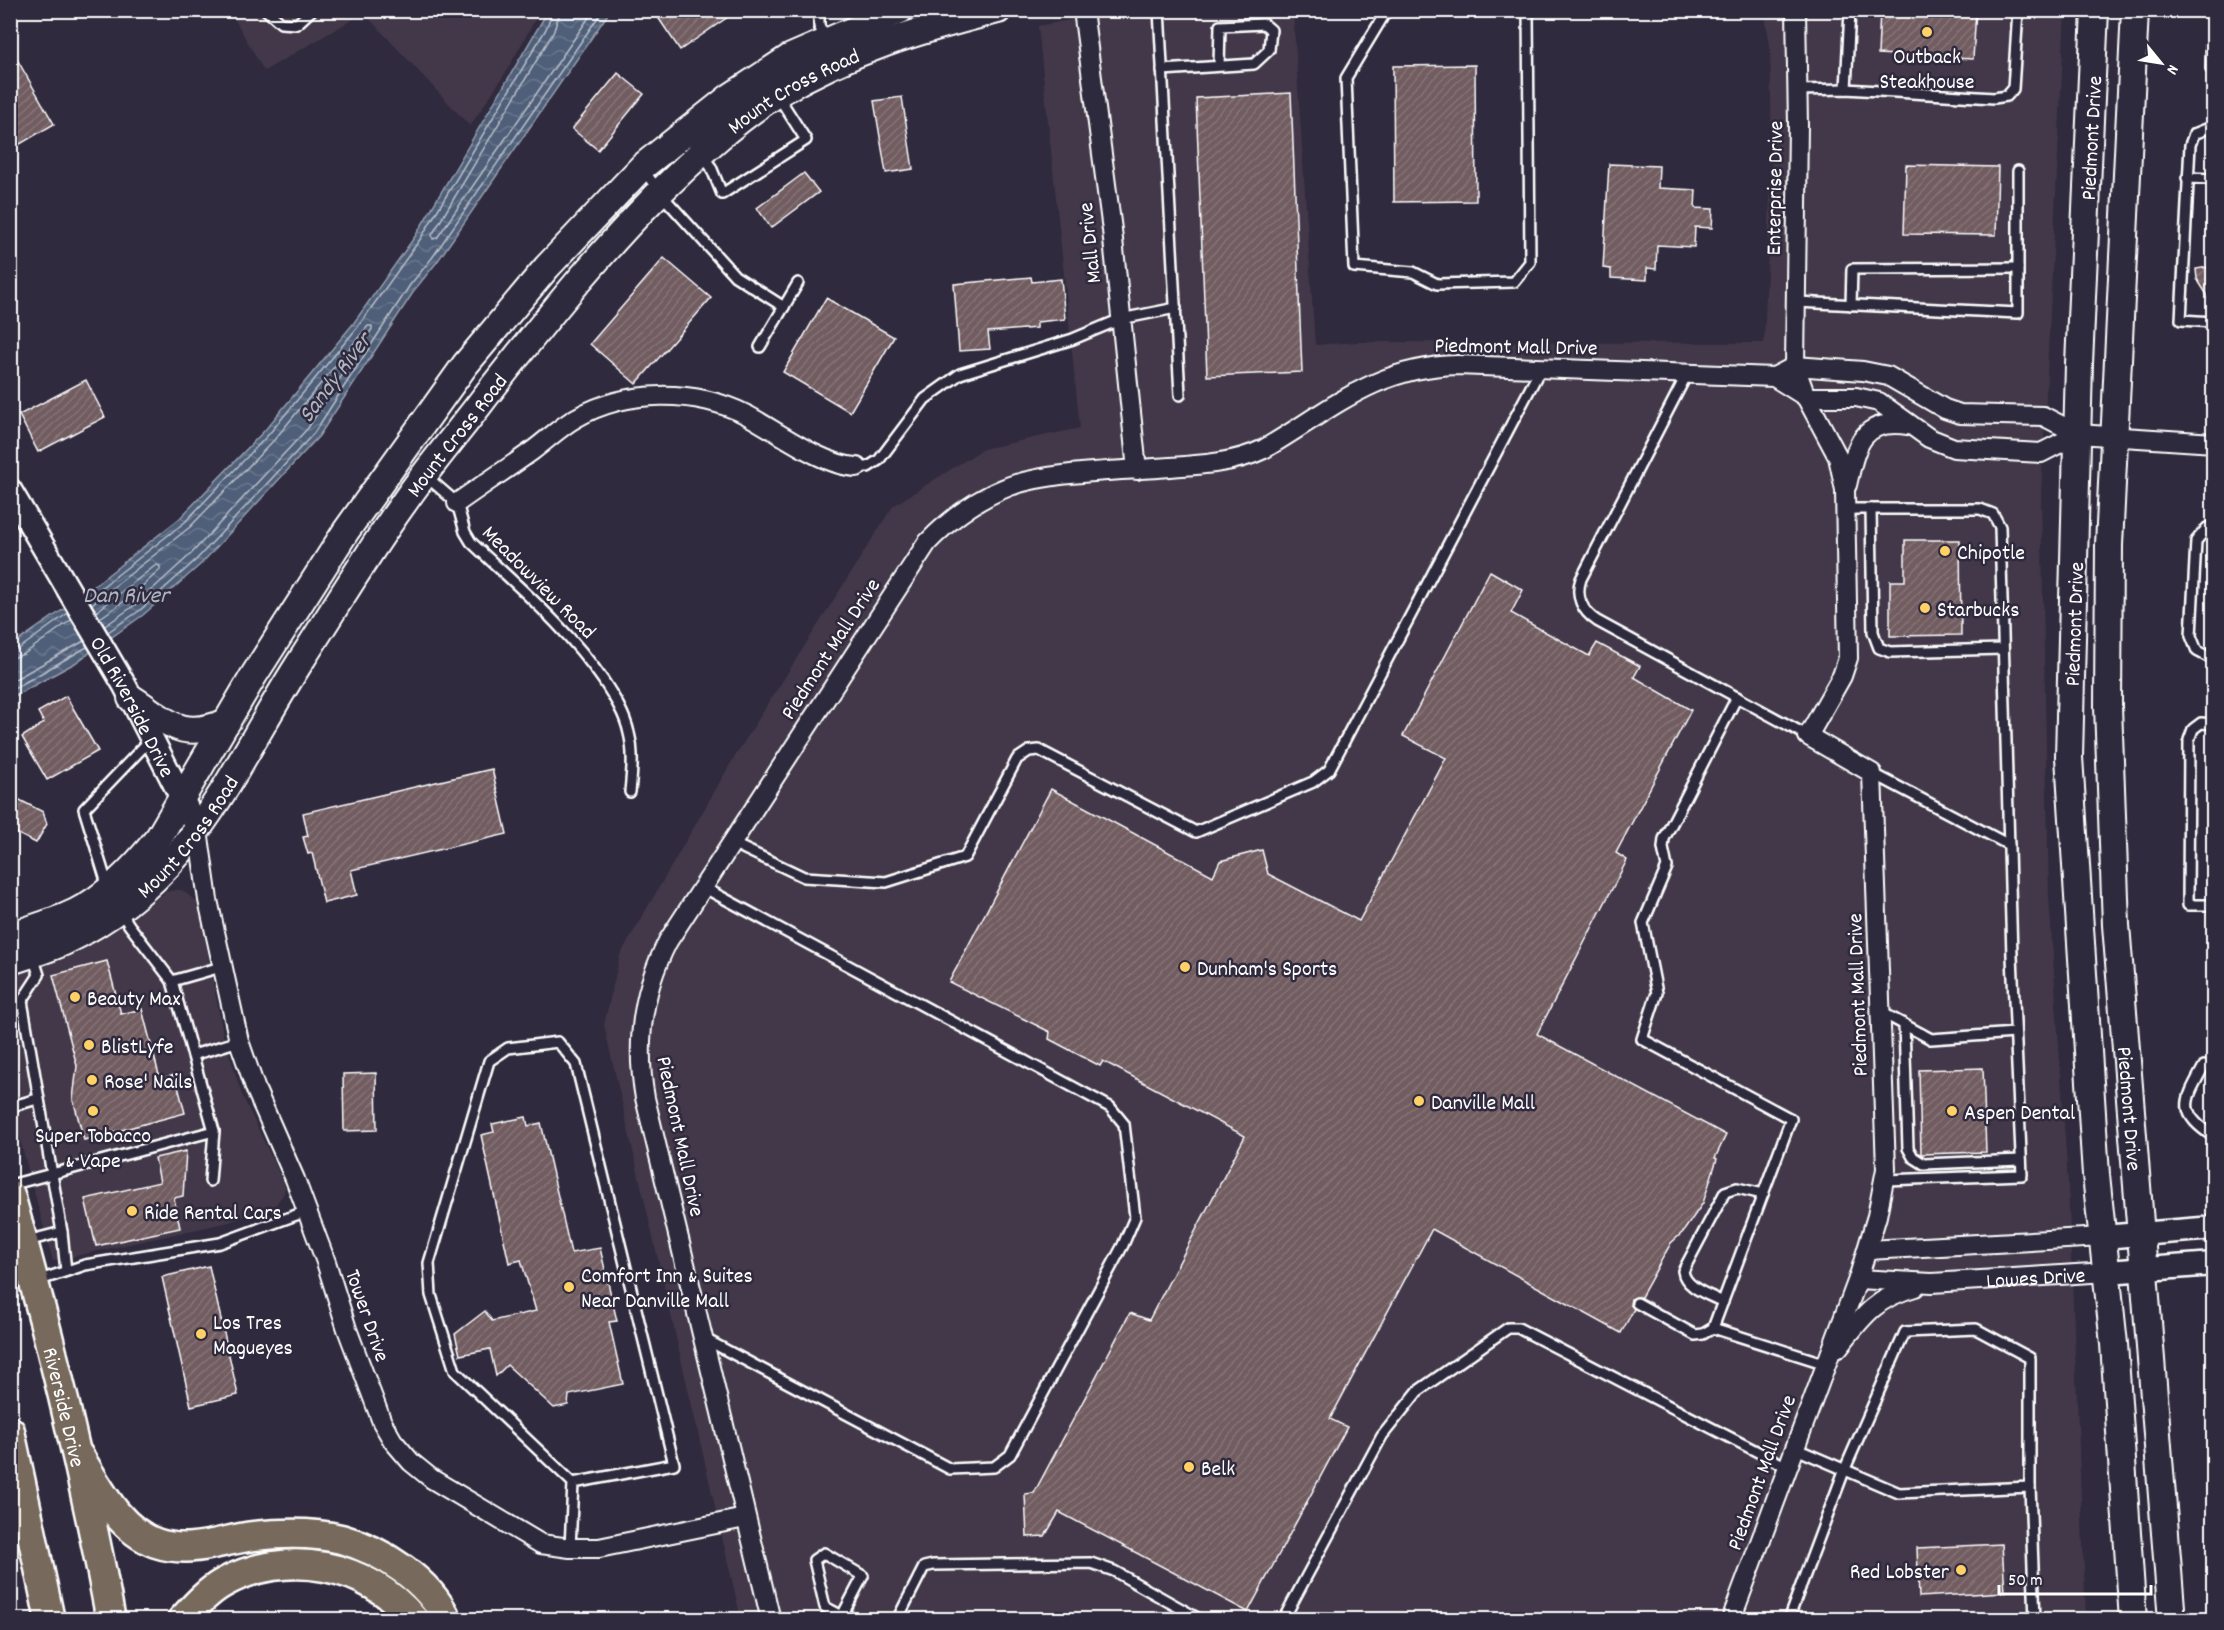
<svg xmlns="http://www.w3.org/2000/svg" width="2224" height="1630" font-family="Dekko,sans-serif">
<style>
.built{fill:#433948}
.water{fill:url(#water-waves);stroke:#959faf;stroke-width:1.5}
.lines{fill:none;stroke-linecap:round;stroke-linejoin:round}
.shore{stroke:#b9bfc9;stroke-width:1.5}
.building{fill:url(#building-hatch);stroke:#fff;stroke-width:1.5}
.service-casing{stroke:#fff;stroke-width:14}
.minor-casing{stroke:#fff;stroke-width:22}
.tertiary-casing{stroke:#fff;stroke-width:27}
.secondary-casing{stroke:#fff;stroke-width:30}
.primary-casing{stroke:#fff;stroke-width:33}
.service{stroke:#2f2a3d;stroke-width:9}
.minor{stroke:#2f2a3d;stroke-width:18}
.tertiary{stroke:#2f2a3d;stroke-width:22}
.secondary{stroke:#2f2a3d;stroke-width:26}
.primary{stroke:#77695c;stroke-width:28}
.poi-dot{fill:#ffd166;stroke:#2f2a3d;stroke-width:2}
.labels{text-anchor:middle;stroke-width:5;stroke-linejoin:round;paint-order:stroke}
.poi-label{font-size:22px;fill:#fff;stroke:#2f2a3d;text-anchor:start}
.street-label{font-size:22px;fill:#fff;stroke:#2f2a3d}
.water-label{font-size:24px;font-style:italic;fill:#b0b7c3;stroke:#2f2a3d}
</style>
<defs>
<pattern id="water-waves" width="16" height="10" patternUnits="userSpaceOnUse" patternTransform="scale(1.5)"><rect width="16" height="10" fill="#4f5f79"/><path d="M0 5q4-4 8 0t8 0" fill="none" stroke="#69778d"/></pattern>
<pattern id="building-hatch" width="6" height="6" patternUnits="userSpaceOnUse" patternTransform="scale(1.5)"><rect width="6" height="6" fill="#715b60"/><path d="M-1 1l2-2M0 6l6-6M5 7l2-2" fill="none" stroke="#867478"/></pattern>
</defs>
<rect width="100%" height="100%" fill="#2f2a3d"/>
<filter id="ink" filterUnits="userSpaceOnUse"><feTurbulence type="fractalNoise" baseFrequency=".0167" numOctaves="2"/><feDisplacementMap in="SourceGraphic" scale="12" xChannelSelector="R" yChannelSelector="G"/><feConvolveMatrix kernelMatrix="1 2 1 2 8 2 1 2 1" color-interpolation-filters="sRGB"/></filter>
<g filter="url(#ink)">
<g class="built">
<path d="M230 11H540L506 72 470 126 364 13 264 71Z"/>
<path d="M1117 11H1293L1315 345 1358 342 1764 343 1772 151 1770 45 1764 11H2065L2041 495 2049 896 2068 1183 2086 1619H741L604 1025 620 955 732 761 893 506 983 449 1080 428 1038 26Z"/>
<path d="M175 890H182L198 903 223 1034 242 1095 285 1186 284 1193 275 1206 229 1222 53 1261 11 1107 10 976 77 950 113 930 166 892Z"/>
</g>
<path class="water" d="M548 11H610L437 262 416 288 319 436 201 564 143 615 75 663 11 698V646L71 604 180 518 265 430 353 324 416 235Z"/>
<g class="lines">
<g class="shore">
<path d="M561 10 553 33 432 235 433 239 437 238 594 10"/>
<path d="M88 598 185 522 269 434 357 328 421 238 546 29 553 10"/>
<path d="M92 604 190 527 275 439 368 326H372V329L308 428 191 554 135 605 105 626"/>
<path d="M96 612 156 565 160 566V570L129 598 100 618"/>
<path d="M108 632 139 611 196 560 314 433 410 285 432 258 603 10"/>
<path d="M10 651 20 648 68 613"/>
<path d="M10 659 24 654 71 620"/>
<path d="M10 682 84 641"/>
<path d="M10 691 87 647"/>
</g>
</g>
<g class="building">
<path d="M653 10H738L680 50Z"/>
<path d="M1880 10H1976L1973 59 1878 54Z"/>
<path d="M10 47 54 124 10 150Z"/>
<path d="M1475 65 1476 201 1394 202 1393 66Z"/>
<path d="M618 73 644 94 598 150 572 129Z"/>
<path d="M1291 93 1302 372 1207 376 1196 98Z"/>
<path d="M902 97 913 169 886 173 874 101Z"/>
<path d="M1609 164 1659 166 1658 188 1696 190 1695 208 1713 209 1712 228 1695 227 1694 247 1657 245 1656 269 1647 268V280L1611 278V269L1603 268Z"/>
<path d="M1906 165 1998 167 1996 235 1904 234Z"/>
<path d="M804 173 819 192 771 228 757 208Z"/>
<path d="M664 258 711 298 636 384 590 344Z"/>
<path d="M2214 266V306L2197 279 2196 269Z"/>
<path d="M1031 277 1032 282 1061 279 1065 319 1037 322V328L988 332 990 349 959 351 954 284Z"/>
<path d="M826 298 894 337 850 412 783 372Z"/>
<path d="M86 380 105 417 38 452 19 415Z"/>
<path d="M1905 540H1960L1961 635 1890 636V581H1905Z"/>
<path d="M1490 571 1523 590 1511 613 1589 656 1597 643 1640 666 1634 677 1691 710 1616 853 1627 860 1537 1034 1726 1135 1715 1158 1717 1159 1703 1203 1683 1232 1671 1243 1641 1297 1631 1299 1630 1304 1634 1309 1621 1333 1432 1229 1330 1419 1347 1427 1248 1612 1059 1512 1045 1536 1027 1537 1025 1494 1034 1493 1130 1313 1149 1320 1245 1136 1103 1061 1100 1066 1049 1039 1050 1032 949 982 1051 789 1213 876 1220 861 1262 850 1268 874 1359 921 1446 758 1403 736Z"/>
<path d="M66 696 98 751 47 780 22 737 44 723 38 712Z"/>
<path d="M492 769 507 834 351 870 357 895 324 903 312 853 308 854 303 837 308 836 303 813Z"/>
<path d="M10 795 43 812 47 824 36 843 10 830Z"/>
<path d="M107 961 121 1014 142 1009 160 1079 175 1075 185 1113 84 1140 73 1099 77 1066 53 975Z"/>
<path d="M1983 1068 1986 1152 1921 1154 1919 1070Z"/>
<path d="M376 1073 377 1130 344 1131 343 1074Z"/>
<path d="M526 1117 528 1126 541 1123 571 1253 600 1248 617 1321 609 1322 623 1384 569 1395 568 1405 554 1408 507 1365 496 1376 490 1349 460 1355 455 1334 485 1311 492 1321 536 1311 521 1260 509 1263 481 1135 494 1132 492 1124Z"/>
<path d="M186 1151 183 1196 174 1198 180 1228 96 1246 85 1199 160 1182 155 1158Z"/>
<path d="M209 1266 238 1395 191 1406 162 1277Z"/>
<path d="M2002 1544 2005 1592 1919 1597 1917 1548Z"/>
</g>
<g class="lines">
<defs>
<g id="service">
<path d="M266 10 281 23 297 24 312 10"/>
<path d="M819 10V26L826 40"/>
<path d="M1159 10 1180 395"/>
<path d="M1387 10 1346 78 1354 267 1413 272 1437 284 1514 282 1530 262 1528 10"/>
<path d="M2212 10 2211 69 2214 72"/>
<path d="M1162 70 1254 64 1269 50 1271 30 1264 24 1220 26 1219 66"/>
<path d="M1846 89 1850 10"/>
<path d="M1798 90 1846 89 1994 98 2007 96 2013 89 2018 10"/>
<path d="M2214 126 2194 134 2190 145 2181 320 2214 322"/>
<path d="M686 133 711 167 722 194 806 140 778 96"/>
<path d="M643 169 660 193 735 276 784 307"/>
<path d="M2187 178 2214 179"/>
<path d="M1797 302 2018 313V171"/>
<path d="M1851 305 1852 269 2018 268"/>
<path d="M760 347 798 283"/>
<path d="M1687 374 1581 579C1575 596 1582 611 1597 621L1808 736"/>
<path d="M857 467H868L879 460 925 399 960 374 1073 339 1121 319 1176 308"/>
<path d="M427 477 457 503 465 532 471 542C518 587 566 626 603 680 614 697 625 714 629 733 634 752 632 772 630 792"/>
<path d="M1846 509H1980L1993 514 2000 527 2012 956 2022 1175 1885 1180"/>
<path d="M1871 509 1873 632 1879 648 1890 652 2003 649"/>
<path d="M2214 526 2207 528 2196 541 2191 636 2197 651 2214 660"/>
<path d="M1737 697 1664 839 1663 848 1667 867 1643 923 1657 993 1642 1039 1791 1119 1713 1328 1826 1364"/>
<path d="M2214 724 2201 723 2193 729 2189 740 2188 905H2214"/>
<path d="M1872 773 2009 845"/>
<path d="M732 843 804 877 886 882 965 857 1017 759 1029 751 1039 750 1196 832 1313 782 1329 770 1541 368"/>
<path d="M108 887 84 809 151 739"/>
<path d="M703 887 1110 1107 1124 1124 1135 1217 1123 1245 1010 1455 994 1467 950 1469 705 1339"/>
<path d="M120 910 129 925 172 981 214 1131 210 1181"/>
<path d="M33 956 39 975 22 1001 62 1232 66 1271"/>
<path d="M172 981 221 967"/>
<path d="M1881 1012 1931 1039 2015 1033"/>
<path d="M1904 1024 1908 1148 1913 1157 1924 1164 2021 1160"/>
<path d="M193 1055 239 1041"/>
<path d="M2204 1066C2185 1101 2176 1112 2214 1137"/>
<path d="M10 1107 37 1099"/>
<path d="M10 1185 214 1131"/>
<path d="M27 1241 62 1232"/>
<path d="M37 1281 85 1265 220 1243 307 1211"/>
<path d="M1723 1302C1710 1295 1685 1288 1683 1271L1725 1192 1737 1188 1763 1194"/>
<path d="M1637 1303 1695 1335 1703 1334 1713 1328"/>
<path d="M1794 1448 1899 1493 2030 1487"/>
<path d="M570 1548 573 1483 455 1371 431 1295 429 1263 489 1061 508 1048 558 1042 576 1064 674 1464 573 1483"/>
<path d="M840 1620 842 1616 863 1576 824 1553 814 1560 825 1607 842 1616"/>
<path d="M897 1620 924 1567 933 1565 1091 1563 1114 1571 1201 1620"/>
<path d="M1283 1620 1382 1436 1418 1391 1508 1328H1518L1787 1467"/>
<path d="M1788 1620 1844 1471 1905 1332 1976 1329 2030 1358V1487L2035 1620"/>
</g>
<g id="minor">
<path d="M1083 10 1112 230 1137 470"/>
<path d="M1795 366 1863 371 1888 376 1945 409 1960 414 2043 416 2078 434 2214 443"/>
<path d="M1774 377 1806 397H1856L1879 402 1929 438 1954 448 2041 453 2078 434"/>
<path d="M1847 485C1856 447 1860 418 1908 425"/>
<path d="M457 503C482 485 507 469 532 451 547 440 560 427 576 418 626 389 695 389 747 415 777 431 823 466 857 467"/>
<path d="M198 830 208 900 239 1041 256 1090 295 1179 326 1262 347 1329 382 1422 393 1441 411 1462 432 1479 541 1544 570 1548H599L745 1518"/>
<path d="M1868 1250 2103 1237"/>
<path id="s1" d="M1858 1279 1932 1283 2107 1272"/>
<path d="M1838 1348C1862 1317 1875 1298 1915 1287"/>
<path d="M771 1620 645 1098C635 1042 642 991 668 941L927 543C950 519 978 498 1010 486 1052 471 1124 471 1170 467 1202 465 1235 463 1264 449 1331 410 1375 367 1457 365L1774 377 1795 366"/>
<path d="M1731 1620 1858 1279 1877 1216 1886 1169 1872 773 1808 736 1842 676 1848 658 1845 490 1838 457 1806 397 1795 366 1798 125 1796 10"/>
</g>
<g id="tertiary">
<path id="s2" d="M10 490 125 686 198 830"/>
<path d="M2103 1237 2214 1228"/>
<path d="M2107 1272 2214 1264"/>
</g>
<g id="secondary">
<path d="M2095 10 2079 364 2069 757 2096 1175 2114 1344 2133 1620"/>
<path id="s3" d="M2135 10 2109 545 2108 706 2116 925 2172 1620"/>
<path d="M131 698C170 723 180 741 227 722"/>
<path d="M10 936C32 928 56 922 76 912 109 895 136 866 159 837L254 675 346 531 465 365 547 267 642 167 730 97 789 58 900 10"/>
<path id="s4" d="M10 961C28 955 47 950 64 942 195 879 229 772 302 659 335 608 367 554 403 504 428 467 458 433 485 397 539 328 593 260 655 197 693 160 734 120 780 92 850 50 920 30 998 10"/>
</g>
<g id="primary">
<path id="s5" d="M10 1195C50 1336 84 1476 111 1620"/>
<path d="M10 1431 50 1620"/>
<path d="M79 1456C99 1488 118 1529 156 1543 191 1555 220 1540 254 1536 283 1533 313 1532 341 1539 381 1550 429 1580 447 1620"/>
<path d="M182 1620C195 1606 207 1592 223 1583 286 1548 368 1563 414 1620"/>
</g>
</defs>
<use href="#service" class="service-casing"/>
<use href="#minor" class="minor-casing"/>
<use href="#tertiary" class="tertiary-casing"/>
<use href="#secondary" class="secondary-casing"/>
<use href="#primary" class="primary-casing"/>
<use href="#service" class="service"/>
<use href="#minor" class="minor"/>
<use href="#tertiary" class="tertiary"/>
<use href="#secondary" class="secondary"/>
<use href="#primary" class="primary"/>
</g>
</g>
<g class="poi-dot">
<circle cx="1927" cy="32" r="6"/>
<circle cx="1945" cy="551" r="6"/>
<circle cx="1925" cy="608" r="6"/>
<circle cx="1185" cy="967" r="6"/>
<circle cx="75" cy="997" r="6"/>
<circle cx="89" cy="1045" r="6"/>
<circle cx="92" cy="1080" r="6"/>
<circle cx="1419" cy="1101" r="6"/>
<circle cx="93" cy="1111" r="6"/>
<circle cx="1952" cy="1111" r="6"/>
<circle cx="132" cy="1211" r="6"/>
<circle cx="569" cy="1287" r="6"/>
<circle cx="201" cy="1334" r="6"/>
<circle cx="1189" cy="1467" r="6"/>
<circle cx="1961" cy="1570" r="6"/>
</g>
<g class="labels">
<g class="poi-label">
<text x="1927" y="63" text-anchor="middle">Outback<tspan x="1927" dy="25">Steakhouse</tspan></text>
<text x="1957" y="559">Chipotle</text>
<text x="1937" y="616">Starbucks</text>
<text x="1197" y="975">Dunham's Sports</text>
<text x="87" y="1005">Beauty Max</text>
<text x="101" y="1053">BlistLyfe</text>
<text x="104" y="1088">Rose' Nails</text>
<text x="1431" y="1109">Danville Mall</text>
<text x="1964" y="1119">Aspen Dental</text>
<text x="93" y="1142" text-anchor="middle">Super Tobacco<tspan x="93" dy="25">&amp; Vape</tspan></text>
<text x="144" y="1219">Ride Rental Cars</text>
<text x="581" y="1282">Comfort Inn &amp; Suites<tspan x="581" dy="25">Near Danville Mall</tspan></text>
<text x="213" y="1329">Los Tres<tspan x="213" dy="25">Magueyes</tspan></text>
<text x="1201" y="1475">Belk</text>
<text x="1949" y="1578" text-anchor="end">Red Lobster</text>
</g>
<g class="street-label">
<text dy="8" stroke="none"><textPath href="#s4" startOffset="1192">Mount Cross Road</textPath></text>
<text transform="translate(2090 138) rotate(-87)" y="8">Piedmont Drive</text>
<text transform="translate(1773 188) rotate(-89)" y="8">Enterprise Drive</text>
<text transform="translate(1088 243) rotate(-96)" y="8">Mall Drive</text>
<text transform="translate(1516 345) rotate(1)" y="8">Piedmont Mall Drive</text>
<text dy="8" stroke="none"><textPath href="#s4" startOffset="706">Mount Cross Road</textPath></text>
<text transform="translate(540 581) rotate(45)" y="8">Meadowview Road</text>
<text transform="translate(2073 624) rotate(-88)" y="8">Piedmont Drive</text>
<text transform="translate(829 648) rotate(-57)" y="8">Piedmont Mall Drive</text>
<text dy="8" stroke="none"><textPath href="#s2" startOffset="249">Old Riverside Drive</textPath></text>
<text dy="8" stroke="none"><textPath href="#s4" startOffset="222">Mount Cross Road</textPath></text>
<text transform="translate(1856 995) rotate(-92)" y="8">Piedmont Mall Drive</text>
<text dy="8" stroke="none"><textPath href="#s3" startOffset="1100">Piedmont Drive</textPath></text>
<text transform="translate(682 1136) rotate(78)" y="8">Piedmont Mall Drive</text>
<text dy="8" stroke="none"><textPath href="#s1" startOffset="178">Lowes Drive</textPath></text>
<text transform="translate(369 1315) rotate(71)" y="8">Tower Drive</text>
<text dy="8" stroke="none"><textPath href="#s5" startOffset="219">Riverside Drive</textPath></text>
<text transform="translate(1760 1472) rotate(-70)" y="8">Piedmont Mall Drive</text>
</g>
<g class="water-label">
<text transform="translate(334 377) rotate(-53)" y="8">Sandy River</text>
<text x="126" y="602">Dan River</text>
</g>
</g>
<rect width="2224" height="1630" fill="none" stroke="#2f2a3d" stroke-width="36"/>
<rect x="18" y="18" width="2188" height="1594" fill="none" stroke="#fff" stroke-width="2" filter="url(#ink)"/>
<g transform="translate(2161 63) rotate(120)" stroke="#2f2a3d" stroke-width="4.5" paint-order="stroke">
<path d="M0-4.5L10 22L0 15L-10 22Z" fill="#ffffff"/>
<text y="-9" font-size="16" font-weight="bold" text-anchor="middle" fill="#ffffff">N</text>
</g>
<path d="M1999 1585v9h152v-9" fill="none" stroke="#ffffff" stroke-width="3"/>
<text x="2008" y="1585" font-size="18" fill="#ffffff" stroke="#2f2a3d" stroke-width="4.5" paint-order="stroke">50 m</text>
</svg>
